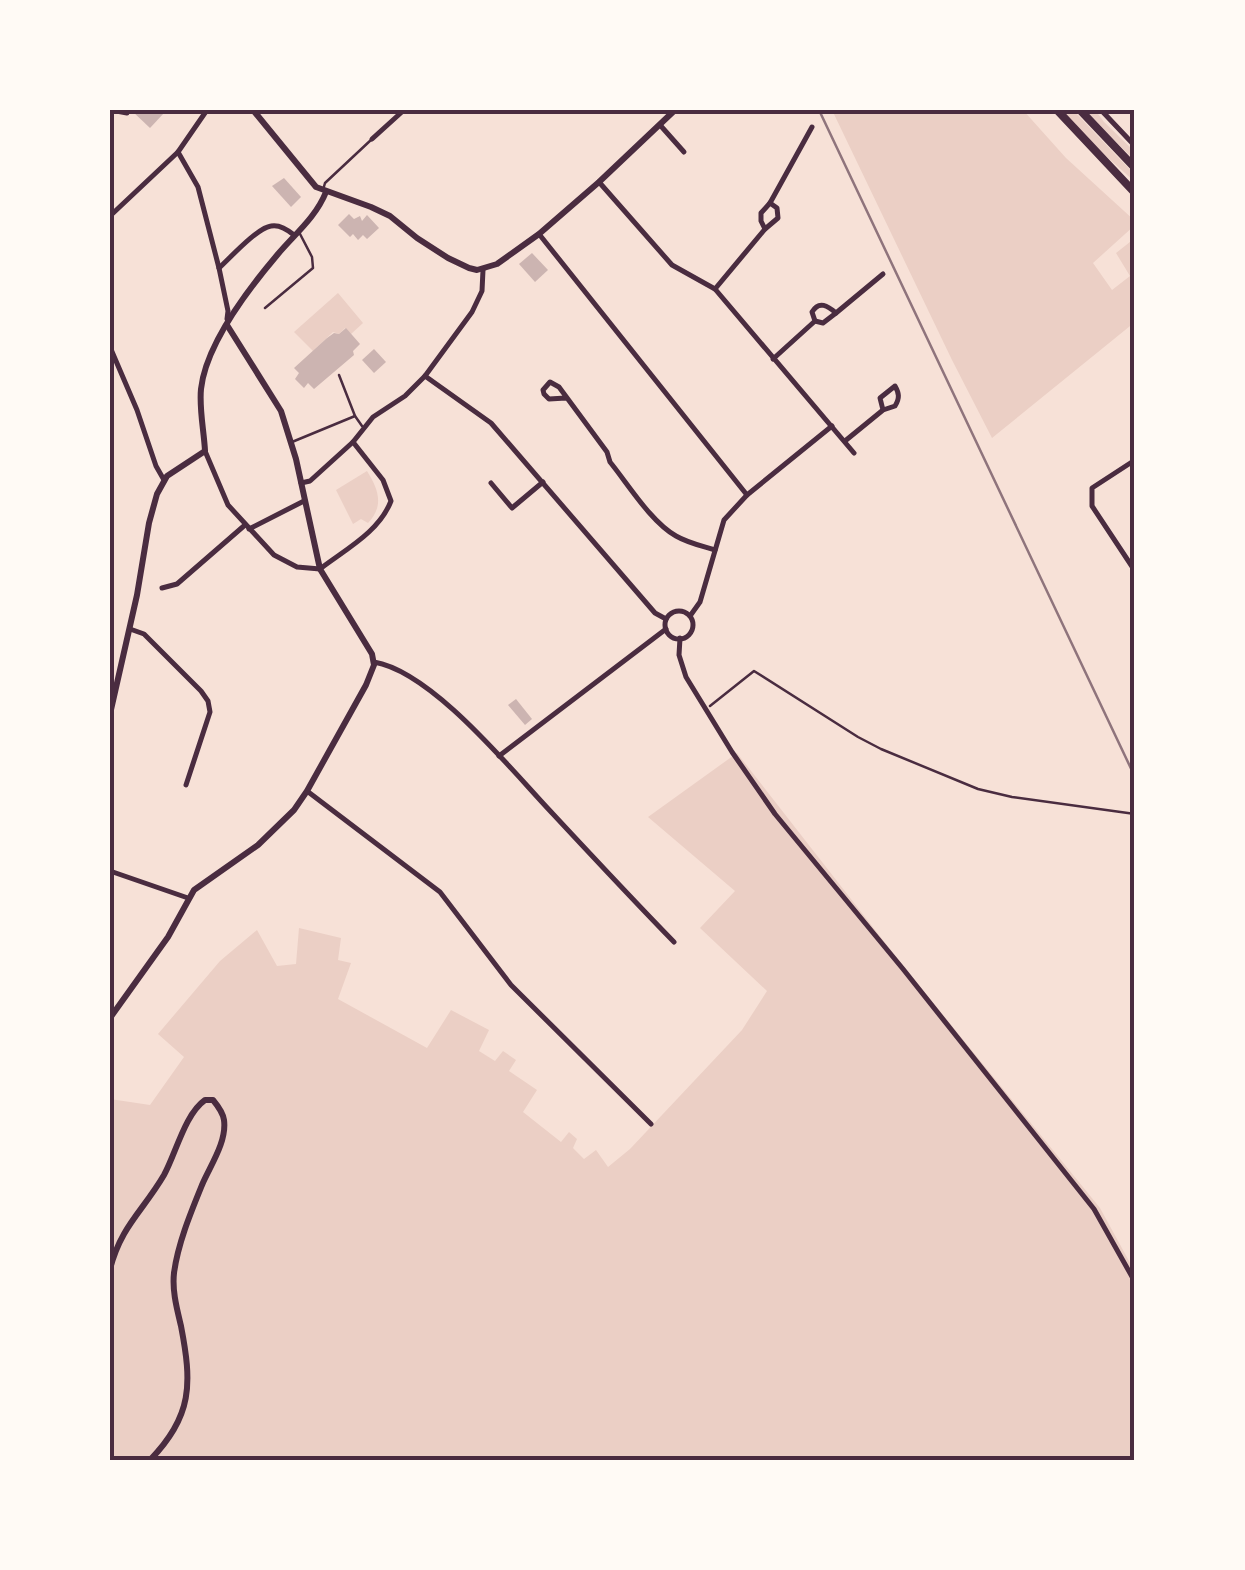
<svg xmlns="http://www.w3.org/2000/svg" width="1245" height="1570" font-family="'Noto Sans',sans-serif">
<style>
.green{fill:#ebcfc5}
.building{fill:#ccb4b1}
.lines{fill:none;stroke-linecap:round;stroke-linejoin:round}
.path{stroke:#4a2c40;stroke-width:2.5}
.service{stroke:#4a2c40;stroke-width:2.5}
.minor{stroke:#4a2c40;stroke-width:5}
.tertiary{stroke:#4a2c40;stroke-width:6}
.primary{stroke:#4a2c40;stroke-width:8}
.rail{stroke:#8f747c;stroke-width:2.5}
.neatline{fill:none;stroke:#4a2c40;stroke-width:4}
</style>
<rect width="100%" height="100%" fill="#f7e1d7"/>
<g class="green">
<path d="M832 110H1023L1066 158 1135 221V225L1093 263 1112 290 1130 276 1116 253 1135 238V322L992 438 952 360Z"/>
<path d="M1061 110H1073L1135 175V182L1096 147Z"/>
<path d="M1085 110H1095L1104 122 1135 152V161Z"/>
<path d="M338 293 363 323 351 334 345 328 339 334 333 332 313 351 294 332Z"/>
<path d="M367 471C379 490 384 506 368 523L361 519 353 524 336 490Z"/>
<path d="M737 753 904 967 1100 1208 1135 1272V1460H110V1099L150 1105 184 1057 158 1034 220 961 257 930 277 966 296 964 299 928 341 938 338 960 351 963 338 999 427 1048 451 1010 489 1030 479 1051 495 1061 503 1051 516 1060 509 1071 537 1090 523 1112 561 1142 569 1132 577 1139 573 1148 584 1159 596 1150 608 1167 630 1149 742 1030 767 991 700 928 735 891 648 817Z"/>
</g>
<g class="building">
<path d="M131 110H162L164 113 150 128Z"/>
<path d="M284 178 301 197 291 207 272 186Z"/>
<path d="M349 214 354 219 360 216 362 221 367 215 379 228 367 239 363 235 358 240 353 234 350 237 338 225Z"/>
<path d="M532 253 548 270 535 282 519 264Z"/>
<path d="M346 328 360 344 353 351 354 355 314 389 308 383 304 388 295 379 299 373 294 368 327 338 334 333 339 334Z"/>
<path d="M374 349 386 362 374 373 362 360Z"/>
<path d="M516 699 532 719 525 725 508 705Z"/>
</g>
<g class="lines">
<path class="path" d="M710 706 754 671 858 737 881 749 978 789 1012 797 1135 814"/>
<g class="service">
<path d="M323 190 325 183 372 139"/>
<path d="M265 308 313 268 312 257 299 232"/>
<path d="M339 375 355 416 362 426"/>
<path d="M292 442 355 416"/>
</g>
<g class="minor">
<path d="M111 110 127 113"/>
<path d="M1101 110 1135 146"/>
<path d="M660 125 684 152"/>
<path d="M372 139 404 110"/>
<path d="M178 152 198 187 219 268 228 311 227 319"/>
<path d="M599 182 672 265 715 289 854 453"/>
<path d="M110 216 178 152 207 110"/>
<path d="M765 229 778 218 777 208 770 203"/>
<path d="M539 234 747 495"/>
<path d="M219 268C230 258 257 228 271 226 280 224 288 230 294 235"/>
<path d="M715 289 765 229 761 221V213L770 203 812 127"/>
<path d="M815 321 823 323 836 313"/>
<path d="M110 347 137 410 156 466 164 480"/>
<path d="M773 359 815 321 812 312C819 300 828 306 836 313L883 274"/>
<path d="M425 376 491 423 655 613 666 619"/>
<path d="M566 398 549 399 544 394 543 390 550 382 559 387 607 452 610 462C628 484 651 522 676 536 688 543 702 546 715 550"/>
<path d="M845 441 883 410 895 406C900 398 899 393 895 386L880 398 883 410"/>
<path d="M205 451 228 505 274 555 297 567 320 569C346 549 379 532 391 501L383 480 353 442"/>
<path d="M1135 460 1092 488V506L1135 571"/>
<path d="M301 483 310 481 353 442 373 417 405 396 425 376 472 312 482 291 483 270"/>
<path d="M491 483 512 508 543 482"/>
<path d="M249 529 304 501"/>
<path d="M162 588 177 584 245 525"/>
<circle cx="679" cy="625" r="14"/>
<path d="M690 616 700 602 724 520 747 495 832 426"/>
<path d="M130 629 144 634 201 691 208 701 210 712 186 785"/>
<path d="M680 638 679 655 686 677 732 752 775 814 903 969 1094 1209 1135 1282"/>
<path d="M374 662C433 672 512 771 553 814 593 857 633 900 674 942"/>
<path d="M499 756 666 629"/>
<path d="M307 791 440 892 511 985 651 1124"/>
<path d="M110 871 188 898"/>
</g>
<g class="tertiary">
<path d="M253 110 316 187 371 207 390 216 417 238 448 258 469 268 477 270 497 264 539 234 599 182 675 110"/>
<path d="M110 714 137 595 149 523 157 494 167 476 205 451C204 431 199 409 201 389 206 344 250 287 278 254 295 234 316 217 326 192"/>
<path d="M110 1018 168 937 194 890 258 845 294 810 307 791 366 685 374 665 372 654 320 569 296 459 281 411 227 325"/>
<path d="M110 1269C121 1226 143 1211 164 1175 176 1153 185 1114 205 1100H213C218 1106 223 1113 224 1120 227 1142 210 1166 202 1185 191 1212 178 1243 174 1273 172 1291 177 1309 181 1326 192 1383 193 1416 150 1460"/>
</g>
<g class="primary">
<path d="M1057 110 1135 193"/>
<path d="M1080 110 1135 168"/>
</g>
<path class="rail" d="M819 110 1135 777"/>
</g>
<rect width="1245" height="1570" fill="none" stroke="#fffaf5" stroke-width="225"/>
<rect x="112" y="112" width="1020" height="1346" class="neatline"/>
</svg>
